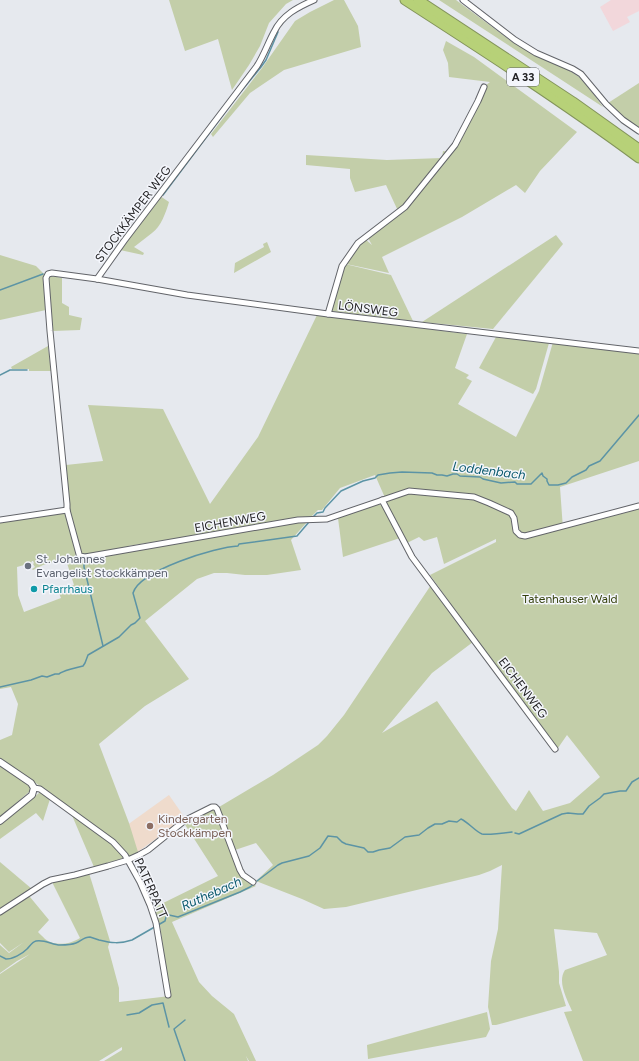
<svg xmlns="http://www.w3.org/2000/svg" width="639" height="1061" font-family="Figtree,sans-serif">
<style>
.industrial{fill:#f2d7db}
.education{fill:#efdbcc}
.green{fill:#c3cea9;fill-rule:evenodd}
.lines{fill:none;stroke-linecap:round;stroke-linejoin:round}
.stream{stroke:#5c94a5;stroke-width:1.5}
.minor-casing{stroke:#626469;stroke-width:7}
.tertiary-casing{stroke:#626469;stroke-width:8}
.motorway-casing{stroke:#83945b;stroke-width:11}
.minor{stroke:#fff;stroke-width:5}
.tertiary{stroke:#fff;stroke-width:6}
.motorway{stroke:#b7d178;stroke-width:9}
.worship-dot{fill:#6b7280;stroke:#f4f6fc;stroke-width:1.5}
.culture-dot{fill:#0f9aa8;stroke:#f4f6fc;stroke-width:1.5}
.education-dot{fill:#8d6e63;stroke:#f4f6fc;stroke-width:1.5}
.labels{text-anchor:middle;stroke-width:3;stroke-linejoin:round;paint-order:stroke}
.shield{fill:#f4f6fc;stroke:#616265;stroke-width:1}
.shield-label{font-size:11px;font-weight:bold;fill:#222224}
.street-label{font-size:12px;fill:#222224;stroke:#f4f6fc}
.worship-label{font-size:12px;fill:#5b616d;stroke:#f4f6fc;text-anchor:start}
.culture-label{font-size:12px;fill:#0d838f;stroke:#f4f6fc;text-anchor:start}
.park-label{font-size:12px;fill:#35410c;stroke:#f4f6fc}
.education-label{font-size:12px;fill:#785e54;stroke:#f4f6fc;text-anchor:start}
.water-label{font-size:13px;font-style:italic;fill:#0a596c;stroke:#f4f6fc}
</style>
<rect width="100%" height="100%" fill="#e6e9ee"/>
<path class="industrial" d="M611 0H639V11L627 17 630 22 613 31 600 7Z"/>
<path class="education" d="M169 795 185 818 132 856 123 828Z"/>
<g class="green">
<path d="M169 0H293L286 4 269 23 260 46 249 65 232 90 218 39 185 51Z"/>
<path d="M334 0H344L358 26 361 47 284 70 250 93 213 137 211 134 262 68 295 21 310 12Z"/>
<path d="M439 0H456L511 41 540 58 567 69 579 77 590 89 603 107Z"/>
<path d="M446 41 474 57 577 132 540 171 525 193 516 185 462 217 382 257 389 273 346 264 358 244 365 239 372 245 368 238 398 211 386 185 355 192 350 178V169L306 165V155L387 160 442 158 443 151 449 152 455 146 485 86 490 82 449 77 448 63 443 50Z"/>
<path d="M639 83V129L625 118 608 103Z"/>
<path d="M160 196 169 202C166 212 161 227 152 233 146 238 140 242 134 247L144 253 143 255 120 250Z"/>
<path d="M556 235 563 244 493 329 422 322Z"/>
<path d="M267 242 271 252 234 273 235 263 264 247 263 244Z"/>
<path d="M0 255 36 266 44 274 46 310 0 320Z"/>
<path d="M345 264 391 275 413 321 330 311Z"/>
<path d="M51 276 62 278V303L69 307V315L82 318 80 330 53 331 48 280Z"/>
<path d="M317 315 467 334 455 368 469 375 466 378 472 381 458 404 516 437 539 391 553 342 639 354V461L560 487 563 529 639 509V1061H583L564 1012 572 1011C567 999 557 982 565 970L607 955 597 933 554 929 559 972V983L566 1006 496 1025H492L488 1007 491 961 498 929 502 865 490 871 479 875 346 907 324 909 302 899 256 881 273 865 256 843 235 850 219 807 273 775 318 745 327 736 344 715 431 585 473 642 432 673 382 733 437 701 512 808 516 811 529 790 543 811 570 803 600 777 567 735 558 748 478 642 430 575 496 542V539L444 564 437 537 424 541 419 537 407 543 397 525 375 475 340 488 322 510H318L310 518 190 538V536L128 546V548L87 555 82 553 80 550 70 510 66 465 103 461 88 405 163 409 210 504 258 437Z"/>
<path d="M496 337 547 341 549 343 536 389 533 394 479 368Z"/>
<path d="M48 346 51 371H29V369H12L11 367Z"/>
<path d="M378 504 382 506 400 538 343 557 338 518Z"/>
<path d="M62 513 65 514 67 517 76 553 75 557 77 559 79 558 84 559 298 522H307L291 540 301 570 267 575H245L227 573H214L197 579 145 621 189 679 145 706 99 744 129 823 138 852 130 856H128L124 858 94 867 71 813 50 799 43 821 36 813 0 839V825L39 793 40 786 0 758V740L12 735 18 704 11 687 0 689V522ZM60 560 61 562 66 560 74 585 58 591 61 598 24 612 18 595 17 567 31 563 32 561H33L34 563 33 564 35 567 32 569 33 570 43 565Z"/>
<path d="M0 766 30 786V791L0 817Z"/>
<path d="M212 809 216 811 241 876 256 886 172 922 199 982 212 996 234 1014 256 1061H249L246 1056 248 1061H104L122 1050V1047L99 1061H0V974L30 954 17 961 0 973V945L9 953 24 942 9 952 0 943V913L27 896 30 897 49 920 38 932C40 934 43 937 45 939 55 947 71 944 80 938L52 882 61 879 89 873 110 941 108 947 119 988V1002L170 996 160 926 153 908 218 876 184 823Z"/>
<path d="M0 862 32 889 0 909Z"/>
<path d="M487 1012 490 1029 486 1037 368 1059 367 1045Z"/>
</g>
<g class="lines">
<g class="stream">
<path d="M163 195 238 95 261 67 266 60 278 32"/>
<path d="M0 290 43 274"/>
<path d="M0 375 10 370H27"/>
<path d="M312 518 317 513 323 512 325 508 341 491 363 481 375 478 378 475 390 473 402 472 432 473 437 475H442L447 476 453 474H457L460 476 480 477 483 479 501 483 515 482 517 484H531L542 473 543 476 547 479V481L549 485H558L566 483 572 477 586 470 589 466 600 461 639 415"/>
<path d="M86 554H91"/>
<path d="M84 560V567L103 646"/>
<path d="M0 687 31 680 42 676 47 677 55 674H59C62 671 78 667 83 666L85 663 88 655 119 637 131 625 135 623 140 618 133 593C140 570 216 547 238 546L239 544 297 536 309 522"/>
<path d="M515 833 519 834 562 814 568 813 578 814H583L589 806 600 798 604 794 620 791H626L632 782 639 778"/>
<path d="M257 881 278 865 282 863 309 856 320 848 328 836 337 837 342 842 346 844 364 848 368 852H373L379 850 390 848 405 837 419 835 428 828 435 824H442L449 821 457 822 461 819C468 822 476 832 482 834 487 835 506 833 512 832"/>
<path d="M0 956 6 959C13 959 22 954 27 949 30 946 32 942 36 941 44 939 53 945 60 945 65 945 71 945 76 943 81 941 84 937 90 937 93 938 96 939 99 940 111 943 120 944 132 940L165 921 166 917 169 915 178 917 240 892 250 887 254 884"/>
<path d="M127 1015 139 1013 152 1005 163 1003 169 1027"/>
<path d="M185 1061 174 1029 185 1020"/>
</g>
<defs>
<g id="minor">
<path d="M463 0 515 40 536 53 573 69 581 74 606 104 623 120 639 131"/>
<path d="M97 279 124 241 257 66C264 55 268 43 274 32 282 15 298 7 314 0"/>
<path d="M328 314 342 266 358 243 405 207 455 145 478 101 484 87"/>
<path d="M639 351 328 314 187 295 97 279 52 273 48 274 46 278 50 331 67 504V510L79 554 80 556 85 557 298 520 327 519 409 491 474 497 489 503 511 513 514 518 516 531 520 535 525 536 639 506"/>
<path d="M382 500 412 557 555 749"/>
<path d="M0 520 67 510"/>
<path d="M34 788 40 789 113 842 125 855 140 882 150 905 156 923 168 995"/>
<path d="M0 912 43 884 51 880 75 875 108 866 128 860 139 855 148 850 184 821 212 807H215L217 809 240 870 243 875 253 882"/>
</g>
<path id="tertiary" d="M0 762 31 783 34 788 32 795 0 821"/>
<g id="motorway">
<path d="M405 0C484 51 563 102 639 158"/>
<path d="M418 0 573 102 639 149"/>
</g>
</defs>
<use href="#minor" class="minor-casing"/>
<use href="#tertiary" class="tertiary-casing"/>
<use href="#motorway" class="motorway-casing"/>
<use href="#minor" class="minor"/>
<use href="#tertiary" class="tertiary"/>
<use href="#motorway" class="motorway"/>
</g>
<circle class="worship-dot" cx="28" cy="566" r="4"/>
<circle class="culture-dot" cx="34" cy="589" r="4"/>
<circle class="education-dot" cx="150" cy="826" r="4"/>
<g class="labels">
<rect class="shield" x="507" y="68" width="32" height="18" rx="3"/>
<g class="shield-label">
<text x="523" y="81">A 33</text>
</g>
<g class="street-label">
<text transform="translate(133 214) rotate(-53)" y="4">STOCKKÄMPER WEG</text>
<text transform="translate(368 309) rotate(7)" y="4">LÖNSWEG</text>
<text transform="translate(230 522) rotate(-10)" y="4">EICHENWEG</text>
<text transform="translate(523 688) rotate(53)" y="4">EICHENWEG</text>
<text transform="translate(151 888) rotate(66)" y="4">PATERPATT</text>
</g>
<g class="worship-label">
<text x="36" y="563">St. Johannes<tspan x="36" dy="14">Evangelist Stockkämpen</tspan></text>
</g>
<g class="culture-label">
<text x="42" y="593">Pfarrhaus</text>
</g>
<g class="park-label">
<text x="570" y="603">Tatenhauser Wald</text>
</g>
<g class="education-label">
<text x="158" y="823">Kindergarten<tspan x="158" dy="14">Stockkämpen</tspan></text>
</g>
<g class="water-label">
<text transform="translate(489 470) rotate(7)" y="5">Loddenbach</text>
<text transform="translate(211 893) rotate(-24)" y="5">Ruthebach</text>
</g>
</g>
</svg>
